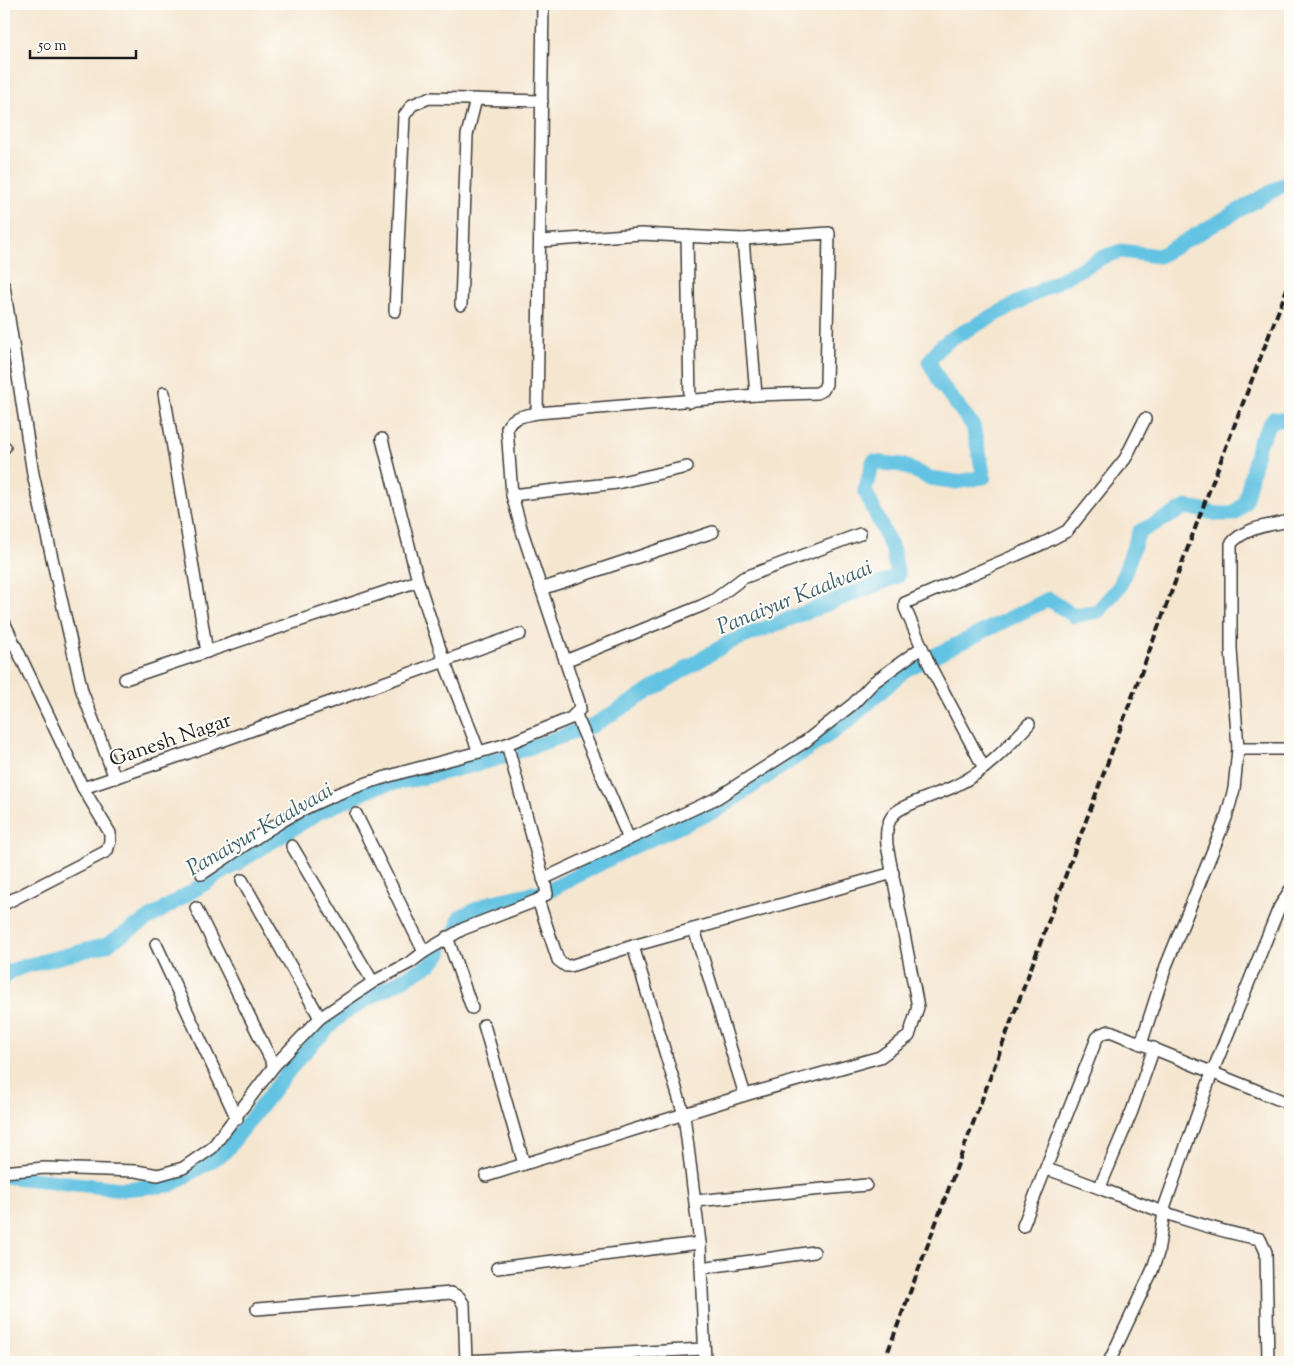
<svg xmlns="http://www.w3.org/2000/svg" width="1294" height="1366" font-family="'Sorts Mill Goudy',serif">
<style>
.lines{fill:none;stroke-linecap:round;stroke-linejoin:round}
.canal{stroke:#64c3e2;stroke-width:15}
.minor-casing{stroke:#3d3a37;stroke-width:14}
.minor{stroke:#fff;stroke-width:11}
.rail{stroke:#1c1c1c;stroke-width:4;stroke-dasharray:8 4;stroke-linecap:butt}
.labels{text-anchor:middle;stroke-width:4;stroke-linejoin:round;paint-order:stroke}
.street-label{font-size:21px;fill:#1c1c1c;stroke:#fdfcf7}
.water-label{font-size:22px;font-style:italic;fill:#395f6b;stroke:#fdfcf7}
</style>
<rect width="100%" height="100%" fill="#fdfcf7"/>
<filter id="ink" filterUnits="userSpaceOnUse"><feTurbulence type="fractalNoise" baseFrequency=".02" numOctaves="2"/><feDisplacementMap in="SourceGraphic" scale="10" xChannelSelector="R" yChannelSelector="G"/><feConvolveMatrix kernelMatrix="1 2 1 2 8 2 1 2 1" color-interpolation-filters="sRGB"/></filter>
<filter id="wash" filterUnits="userSpaceOnUse"><feTurbulence type="fractalNoise" baseFrequency=".0096" numOctaves="4" result="noise"/><feDisplacementMap in="SourceGraphic" scale="20" xChannelSelector="R" yChannelSelector="G"/><feGaussianBlur stdDeviation="1.12" result="paint"/><feColorMatrix in="noise" values="0 0 0 0 0 0 0 0 0 0 0 0 0 0 0 0 0 1.4 0 .05"/><feComposite in="paint" operator="in"/></filter>
<g filter="url(#wash)">
<rect width="100%" height="100%" fill="#f5e6d0"/>
<g class="lines">
<g class="canal">
<path d="M455 935 460 917 492 902 552 889 624 851 717 810 845 724 905 670 1049 599 1074 616 1098 611 1120 586 1139 532 1187 507 1218 514H1234L1245 502 1259 443 1273 419 1290 421"/>
<path d="M4 978 9 972 25 966 106 945 318 813 381 785 421 778 493 760 592 726 728 643 898 576 893 551 865 491 873 462 902 465 930 478 957 482 984 477 973 426 941 384 929 362 939 348 952 338 1103 257 1121 251 1159 256 1290 181"/>
<path d="M4 1176 122 1189 170 1185 224 1153 298 1059 343 1013 432 963 441 952"/>
</g>
</g>
</g>
<g filter="url(#ink)">
<g class="lines">
<defs>
<g id="minor">
<path d="M687 236 690 402"/>
<path d="M541 241 641 234 743 239 756 395"/>
<path d="M4 286 33 474 82 691 115 778"/>
<path d="M461 305 467 135 476 99"/>
<path d="M395 311 404 116 412 105 429 98 542 101"/>
<path d="M164 393 207 652"/>
<path d="M537 413 543 4"/>
<path d="M382 439 418 581 444 661 479 752 507 744 545 884 547 894 538 900 558 960 566 966H570L633 946 684 1115 700 1243 705 1362"/>
<path d="M4 448 5 447"/>
<path d="M512 495 617 483 687 467"/>
<path d="M541 589 713 532"/>
<path d="M4 622 83 788"/>
<path d="M565 661 701 606 714 600 743 578 860 534"/>
<path d="M125 679 418 581"/>
<path d="M576 715 629 839"/>
<path d="M507 744 571 718 580 709 579 702 521 528 512 495 507 428C512 416 525 416 537 413L756 395 817 393 823 390 826 384 829 233 743 239"/>
<path d="M1238 749 1231 649V544C1244 527 1271 525 1290 521"/>
<path d="M984 768 930 666 905 608V603L1042 544 1067 531 1125 459 1145 419"/>
<path d="M356 814 424 952 463 929 538 900"/>
<path d="M292 846 373 982"/>
<path d="M202 874C240 849 281 818 323 800 372 778 427 766 479 752"/>
<path d="M543 879 717 798 806 741 853 704 874 682 921 648"/>
<path d="M242 880 320 1018 373 982 411 962 424 952"/>
<path d="M4 904 107 851 110 841V833L83 788 188 753 520 634"/>
<path d="M196 908 274 1066 320 1018"/>
<path d="M694 929 745 1095"/>
<path d="M447 937 472 1008"/>
<path d="M156 944 237 1119"/>
<path d="M633 946 893 873"/>
<path d="M484 1025 524 1164"/>
<path d="M1141 1044 1166 966 1226 818 1234 789 1238 749H1290"/>
<path d="M1047 1169C1117 1193 1187 1226 1260 1239L1266 1252 1268 1362"/>
<path d="M4 1172 44 1168 136 1171 158 1175 183 1168 212 1148 274 1066"/>
<path d="M486 1176 745 1095 880 1057 909 1036 918 1007 887 845C886 834 886 822 895 813 904 804 942 793 955 786 985 772 1007 748 1029 724"/>
<path d="M1100 1187 1132 1111 1154 1048"/>
<path d="M695 1201 866 1185"/>
<path d="M1023 1226 1097 1038 1101 1034 1110 1031 1290 1104"/>
<path d="M497 1268 700 1243"/>
<path d="M701 1268 814 1252"/>
<path d="M257 1309 451 1293 459 1297 464 1305 466 1362"/>
<path d="M466 1361 704 1349"/>
<path d="M1109 1362 1152 1271 1158 1253 1165 1205 1212 1073 1279 908 1290 890"/>
</g>
</defs>
<use href="#minor" class="minor-casing"/>
<use href="#minor" class="minor"/>
<path class="rail" d="M884 1362 1206 499 1290 281"/>
</g>
</g>
<g class="labels">
<g class="street-label">
<text transform="translate(170 739) rotate(-19)" y="7">Ganesh Nagar</text>
</g>
<g class="water-label">
<text transform="translate(794 596) rotate(-22)" y="8">Panaiyur Kaalvaai</text>
<text transform="translate(259 828) rotate(-30)" y="8">Panaiyur Kaalvaai</text>
</g>
</g>
<rect width="1294" height="1366" fill="none" stroke="#fdfcf7" stroke-width="20"/>
<path d="M30 50v8h106v-8" fill="none" stroke="#1c1c1c" stroke-width="2.5"/>
<text x="38" y="50" font-size="15" fill="#1c1c1c" stroke="#fdfcf7" stroke-width="4" paint-order="stroke">50 m</text>
</svg>
